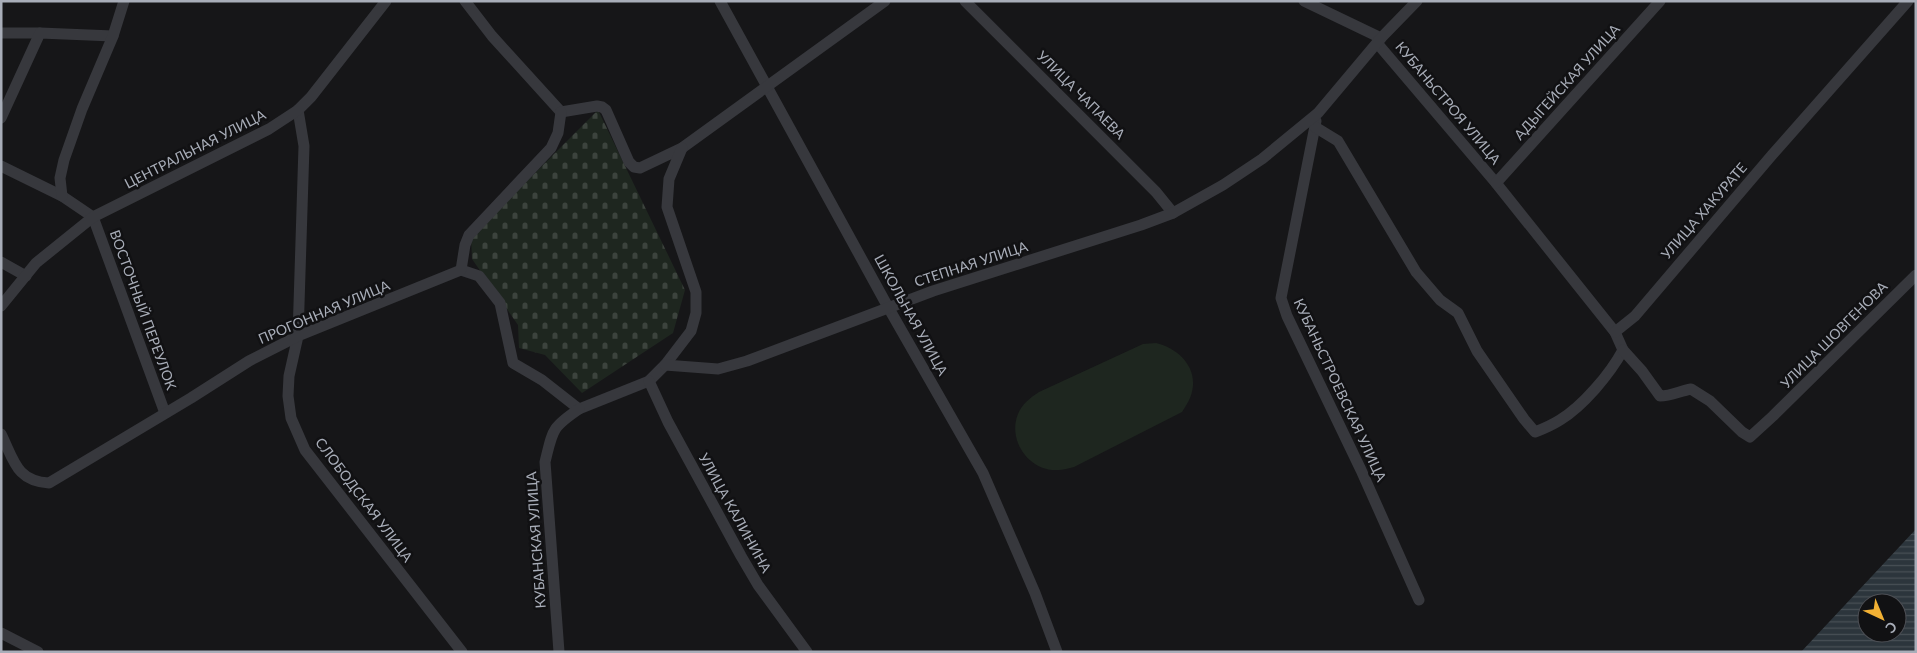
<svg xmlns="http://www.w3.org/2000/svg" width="1917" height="653" font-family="Lato,sans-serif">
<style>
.grass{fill:#1e261f}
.cemetery{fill:url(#cemetery-stones)}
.water{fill:url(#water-rules);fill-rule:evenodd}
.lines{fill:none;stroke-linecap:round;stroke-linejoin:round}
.minor{stroke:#37383d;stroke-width:11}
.labels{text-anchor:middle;stroke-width:5;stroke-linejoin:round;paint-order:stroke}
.street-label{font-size:14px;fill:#a8adb8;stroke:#111113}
</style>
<defs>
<pattern id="cemetery-stones" width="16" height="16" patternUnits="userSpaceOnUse" patternTransform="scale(1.25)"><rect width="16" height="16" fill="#1e261f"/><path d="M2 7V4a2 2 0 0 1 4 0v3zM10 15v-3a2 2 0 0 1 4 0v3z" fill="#3c433d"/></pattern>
<pattern id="water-rules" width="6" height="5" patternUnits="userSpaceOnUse" patternTransform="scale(1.25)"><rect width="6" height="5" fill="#2c353c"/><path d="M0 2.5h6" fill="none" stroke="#485056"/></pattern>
</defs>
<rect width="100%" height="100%" fill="#161618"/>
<path class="grass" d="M1156 343C1181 349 1201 371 1190 398 1188 403 1185 407 1182 412L1074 467C1069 468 1063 470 1058 470 1030 472 1007 441 1018 414 1022 404 1030 398 1039 392L1143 344Z"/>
<path class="cemetery" d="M598 110 685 290 673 333 582 393 545 355 519 348 518 325 472 259 471 237Z"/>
<path class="water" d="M1916 529V652H1801ZM1867 603H1897V633H1867Z"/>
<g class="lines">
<g class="minor">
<path d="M465 1 492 36 561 112"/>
<path d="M720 1 888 307 983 473 1035 593 1057 652"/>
<path d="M965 1 1156 192 1173 213"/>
<path d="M1304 1 1381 38"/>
<path d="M1 33H40"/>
<path d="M298 110 304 146 298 336 289 376 288 396 291 418 305 450 462 652"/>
<path d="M561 112 597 106 602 107 606 110 629 162 634 167 640 168 682 148 885 1"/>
<path d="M1 118 40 33 113 36"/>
<path d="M1316 121 1281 298 1287 316 1361 470 1419 600"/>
<path d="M1315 127 1338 141 1416 272 1440 300 1458 313 1477 351 1524 419 1535 432C1543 429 1552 425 1560 420 1583 406 1610 374 1623 350L1615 332 1496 183 1377 43"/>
<path d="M1 166 62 196 93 217 165 413"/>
<path d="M1496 183 1660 1"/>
<path d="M62 196 60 178 64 160 82 109 113 36 124 1"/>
<path d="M1 262 26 276"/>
<path d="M461 270 479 276 500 303 513 363 542 380 579 409 649 381 665 365 691 331 696 313V292L667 207 669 179 682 148"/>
<path d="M1 306 36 263 93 217 269 129 298 110 311 97 386 1"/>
<path d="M1615 332 1635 316 1772 155 1908 1"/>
<path d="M1623 350 1642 371 1660 396C1671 396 1680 391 1691 389L1710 401 1742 432 1750 437 1773 416 1916 275"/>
<path d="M665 365 718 369 747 361 933 291 1141 225 1173 213 1223 185 1262 159 1318 113 1381 38 1417 1"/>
<path d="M649 381 668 422 741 556 758 585 807 652"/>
<path d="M1 434C14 460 16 481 49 483L191 398 249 361 298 336 461 270 465 245 469 235 551 148 558 133 561 112"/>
<path d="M1 633 38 652"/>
<path d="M559 652 545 462C553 430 551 428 579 409"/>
</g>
</g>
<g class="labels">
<g class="street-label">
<text transform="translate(1567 82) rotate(-48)" y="5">АДЫГЕЙСКАЯ УЛИЦА</text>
<text transform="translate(1081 95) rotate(45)" y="5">УЛИЦА ЧАПАЕВА</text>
<text transform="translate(1448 103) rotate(50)" y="5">КУБАНЬСТРОЯ УЛИЦА</text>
<text transform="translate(195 149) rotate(-27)" y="5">ЦЕНТРАЛЬНАЯ УЛИЦА</text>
<text transform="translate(1704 211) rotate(-49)" y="5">УЛИЦА ХАКУРАТЕ</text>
<text transform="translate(971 264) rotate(-18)" y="5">СТЕПНАЯ УЛИЦА</text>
<text transform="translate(143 310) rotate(70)" y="5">ВОСТОЧНЫЙ ПЕРЕУЛОК</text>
<text transform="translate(324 312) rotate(-23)" y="5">ПРОГОННАЯ УЛИЦА</text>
<text transform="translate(911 315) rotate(61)" y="5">ШКОЛЬНАЯ УЛИЦА</text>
<text transform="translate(1834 335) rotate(-45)" y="5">УЛИЦА ШОВГЕНОВА</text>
<text transform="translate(1340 390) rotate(65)" y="5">КУБАНЬСТРОЕВСКАЯ УЛИЦА</text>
<text transform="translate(364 500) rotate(53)" y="5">СЛОБОДСКАЯ УЛИЦА</text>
<text transform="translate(735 513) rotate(61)" y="5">УЛИЦА КАЛИНИНА</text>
<text transform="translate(536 540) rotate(-94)" y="5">КУБАНСКАЯ УЛИЦА</text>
</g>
</g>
<rect width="1917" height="653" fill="none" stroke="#a8adb8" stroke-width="5"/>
<g transform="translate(1882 618) rotate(136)"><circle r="24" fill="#111113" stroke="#4d4f55"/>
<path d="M0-4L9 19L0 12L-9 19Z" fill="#f2b134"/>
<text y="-8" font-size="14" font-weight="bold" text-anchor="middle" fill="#a8adb8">С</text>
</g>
</svg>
